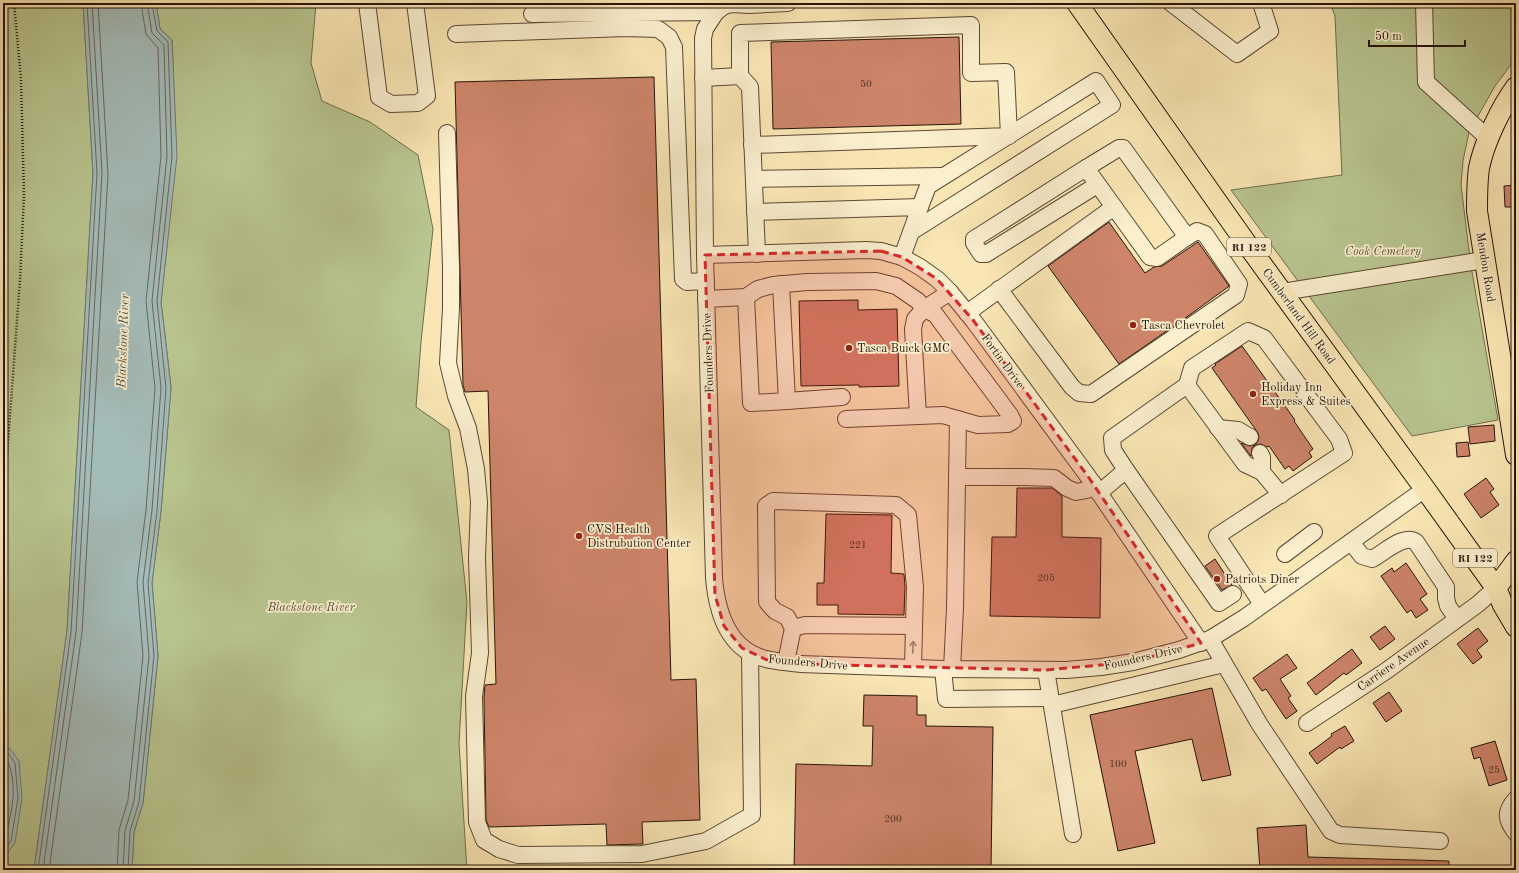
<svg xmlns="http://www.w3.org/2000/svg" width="1519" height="873" font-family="'Old Standard TT',serif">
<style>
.green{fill:#b9c690;stroke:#706d4c}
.water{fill:#a4bcb9;stroke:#727972}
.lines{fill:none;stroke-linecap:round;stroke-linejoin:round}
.shore{stroke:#656860;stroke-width:1}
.building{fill:#cd8469;stroke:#261408}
.minor-casing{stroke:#5b4833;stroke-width:18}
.major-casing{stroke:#261408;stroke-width:22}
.path{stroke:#261408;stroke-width:2.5;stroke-dasharray:1 2;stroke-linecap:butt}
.minor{stroke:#fbefce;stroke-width:16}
.major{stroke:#f9e6b4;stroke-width:20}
.oneway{stroke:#9b8c75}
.marked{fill:#d62828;fill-opacity:0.2;stroke:#d62828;stroke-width:3;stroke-dasharray:8 5;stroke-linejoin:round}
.poi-dot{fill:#8f2418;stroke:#fbefce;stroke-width:1.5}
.labels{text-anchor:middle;stroke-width:3.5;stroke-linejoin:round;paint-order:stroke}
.number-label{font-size:10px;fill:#503020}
.shield{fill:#fbefce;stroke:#665643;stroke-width:1}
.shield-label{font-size:11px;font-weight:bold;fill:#261408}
.park-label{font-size:12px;font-style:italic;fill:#595238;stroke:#fbefce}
.street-label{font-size:12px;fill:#261408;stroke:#fbefce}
.poi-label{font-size:12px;fill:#261408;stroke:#fbefce;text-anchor:start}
.water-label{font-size:13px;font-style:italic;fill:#524f46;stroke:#fbefce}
</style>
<rect width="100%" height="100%" fill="#f9e6b4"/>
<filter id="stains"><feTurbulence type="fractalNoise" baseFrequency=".005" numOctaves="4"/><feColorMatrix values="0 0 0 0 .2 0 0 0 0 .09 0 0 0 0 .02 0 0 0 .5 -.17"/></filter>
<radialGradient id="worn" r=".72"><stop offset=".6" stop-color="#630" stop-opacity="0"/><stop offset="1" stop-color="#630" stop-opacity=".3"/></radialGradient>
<g class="green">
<path d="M3 3H83L93 173 67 631 34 870H3Z"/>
<path d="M156 3H316L311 63 322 101 370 122 418 155 433 229 421 342 416 407 449 430 467 602 459 743 467 870H132L134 832 143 803 158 656 152 583 161 511 171 387 161 302 176 157 172 40 160 29Z"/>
<path d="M1330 3H1516V58L1495 86 1469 132 1463 161 1461 185 1471 266 1498 420 1412 436 1231 190 1342 175 1335 16Z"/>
</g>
<g class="water">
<path d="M83 3H156L160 29 172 40 177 156 161 302 171 388 161 511 152 583 158 656 143 803 134 832 132 870H34L67 631 93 173Z"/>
<path d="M3 748 10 749 19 761 22 798 15 843 3 858Z"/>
</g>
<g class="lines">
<g class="shore">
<path d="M3 752 8 753 15 763 18 798 11 841 3 851"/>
<path d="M3 757C12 760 14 788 13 798 12 811 8 825 6 838L3 843"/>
<path d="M3 764 4 767 7 797 3 821"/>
<path d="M38 870 71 632 97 173 87 3"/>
<path d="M43 870 76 632 102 173 92 3"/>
<path d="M49 870 82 633 108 174 98 3"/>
<path d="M117 870 119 830 128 800 143 656 137 582 146 510 155 388 146 301 161 156 158 48 146 34 141 3"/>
<path d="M123 870 125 831 134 801 149 656 143 582 152 510 161 388 152 301 167 156 164 45 152 33 147 3"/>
<path d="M128 870 130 831 139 802 154 656 148 583 157 511 166 388 157 301 172 156 168 42 157 31 152 3"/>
</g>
</g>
<g class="building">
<path d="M959 37 961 124 773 129 771 42Z"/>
<path d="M654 77 671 680 696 679 700 820 642 822 643 844 607 845 606 824 489 827 486 820 484 697 485 685 496 684 488 391 465 392 463 385 455 82Z"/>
<path d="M1516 185V207H1505L1504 186Z"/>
<path d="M1109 222 1145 273 1154 267 1162 266 1198 242 1229 286 1228 287 1184 319 1119 364 1048 266Z"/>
<path d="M858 300V310L897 309 899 386 859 387V385L801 386 799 301Z"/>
<path d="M1242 346 1295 420 1294 421 1313 449 1309 452 1312 457 1293 471 1289 466 1285 469 1269 446 1267 447 1261 444 1255 445 1252 448 1251 456 1241 443 1250 446 1255 445 1258 441 1259 437 1258 433 1212 368 1216 365 1215 364Z"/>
<path d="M1494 425 1495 441 1470 444 1468 427Z"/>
<path d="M1468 442 1470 456 1457 457 1456 443Z"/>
<path d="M1486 478 1494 489 1490 492 1499 505 1481 518 1464 494Z"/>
<path d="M1017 488H1052L1062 496V537L1101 538 1100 618 990 616 992 537H1016Z"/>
<path d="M826 514 892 515 891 573 904 574 905 586 904 615 838 614V605H817V583H824Z"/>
<path d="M1215 559 1232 585 1222 590 1205 566Z"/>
<path d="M1406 563 1427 594 1420 599 1428 610 1416 618 1411 610 1407 613 1381 576 1392 568 1394 572Z"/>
<path d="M1385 626 1395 639 1380 650 1370 637Z"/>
<path d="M1478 628 1488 641 1477 650 1482 657 1473 664 1457 644Z"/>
<path d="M1352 649 1362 663 1346 675 1344 673 1316 695 1307 683Z"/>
<path d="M1287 654 1297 668 1280 679 1291 696 1288 698 1297 711 1286 719 1266 689 1262 691 1253 678Z"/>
<path d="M1212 688 1231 775 1202 781 1192 739 1135 751 1155 843 1118 851 1090 715Z"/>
<path d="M1389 692 1402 711 1386 722 1373 703Z"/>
<path d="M864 695 917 696V715H926V726L993 727 991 870H794L796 764 872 766 873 726H863Z"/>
<path d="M1345 726 1354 741 1341 749 1340 747 1317 764 1309 753 1332 736 1331 734Z"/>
<path d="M1495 741 1507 780 1489 786 1480 757 1474 759 1471 748Z"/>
<path d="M1306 825 1308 857 1449 861V870H1326V869L1260 870 1257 828Z"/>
</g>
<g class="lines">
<defs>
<g id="minor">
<path d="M367 3 379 97 391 104 418 103 427 96 415 3"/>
<path d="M1171 3 1237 54 1270 31 1261 3"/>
<path d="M1424 3 1426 82 1489 139"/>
<path d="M716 12 705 29 703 38 705 255 714 578C717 613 728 650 766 659 777 662 789 662 800 664L943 669 1066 670 1101 667 1133 662 1179 650 1210 639 1244 618 1425 489"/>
<path d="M532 14 716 12 724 6 732 4 749 5 788 3"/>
<path d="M456 34 626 28 658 29 669 37 674 47 683 279 687 282 706 281"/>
<path d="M740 76V33L971 25V73L1006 72 1009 136 752 145"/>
<path d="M703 78 740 76 750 87 757 254"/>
<path d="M447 133 451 267V308L448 363 456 396 468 428 476 469 479 502 477 558 480 653 474 696 477 822 484 840 499 849 518 855 642 854 706 841 752 815 750 653"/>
<path d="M1086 168 1119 148H1123L1187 237 1157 258 1150 257 1114 207"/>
<path d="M754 179 942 176"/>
<path d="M755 212 920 207 902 257"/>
<path d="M911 232 1112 105 1096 81 928 186 920 207"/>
<path d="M705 255 866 250 881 251 902 257 920 267 937 279 950 292 973 320 1087 475 1201 643"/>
<path d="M999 289 1072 387 1079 393 1091 394 1236 295 1239 284 1205 234 1197 231 1187 237"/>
<path d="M1282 292 1484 260"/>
<path d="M746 297 751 403 787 401 781 284"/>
<path d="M706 299 746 297 758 289 773 285 807 282 876 281 896 286 918 301 924 309 935 314 1010 415 1013 421 1008 424 978 425 943 415 846 419"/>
<path d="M967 313 1114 207 1086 168 974 239V243L981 254H986L1097 185"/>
<path d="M1187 385 1245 464 1262 472 1281 495"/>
<path d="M787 401 842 397"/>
<path d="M918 416 913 329 915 319 924 309 950 292"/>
<path d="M1218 428 1238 430 1250 437"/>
<path d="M1260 453 1262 457V472"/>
<path d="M1126 470 1219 603 1233 594"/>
<path d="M957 477H1024L1054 478 1067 488 1076 492 1087 490 1093 483"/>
<path d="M1099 493 1126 470 1113 450 1112 438 1187 385 1192 368 1248 331 1264 338 1339 439 1344 453 1217 536 1262 604"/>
<path d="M1351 542 1362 556 1372 559C1384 553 1404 533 1416 542L1446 587V598L1448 606 1457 619"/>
<path d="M1285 554 1314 532"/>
<path d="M793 628 805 625 914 626"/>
<path d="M1210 639 1260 725 1331 831 1340 835 1440 841"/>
<path d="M786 662 793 628 787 617 775 611 767 602 766 506 773 501 896 505 908 515 915 587 913 667"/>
<path d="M943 669 946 699 1050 698"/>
<path d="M952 669 955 608 958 419"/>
<path d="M1046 670 1073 834"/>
<path d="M1052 705 1224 664"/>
<path d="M1307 723 1386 671 1478 604 1496 588"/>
<path d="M1516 799C1504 812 1506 820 1516 833"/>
</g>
<g id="major">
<path d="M1077 3 1244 240 1425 489 1496 588 1503 605 1516 627"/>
<path d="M1516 87C1501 107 1484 143 1479 168 1477 182 1477 196 1477 211L1516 455"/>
<path d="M1496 588 1516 561"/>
</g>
</defs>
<use href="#minor" class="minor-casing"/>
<use href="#major" class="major-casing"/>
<path class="path" d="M3 485 6 470 20 280 24 195 21 79 14 3"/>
<use href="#minor" class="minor"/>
<use href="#major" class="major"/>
</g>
<defs><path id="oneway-shaft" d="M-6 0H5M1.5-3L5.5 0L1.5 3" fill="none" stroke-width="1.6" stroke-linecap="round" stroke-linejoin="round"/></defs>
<use class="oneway" href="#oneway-shaft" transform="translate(913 647) rotate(-88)"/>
<path class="marked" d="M881 251 902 257 937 279 973 320 1087 475 1201 643 1133 662 1046 670 800 664 767 660 742 648 724 626 715 595 705 255Z"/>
<g class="poi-dot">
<circle cx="1133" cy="325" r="4"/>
<circle cx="849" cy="348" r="4"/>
<circle cx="1253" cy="394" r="4"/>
<circle cx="579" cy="536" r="4"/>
<circle cx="1217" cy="579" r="4"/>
</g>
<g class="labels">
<g class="number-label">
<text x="866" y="87">50</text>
<text x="858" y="548">221</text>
<text x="1046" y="581">205</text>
<text x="1118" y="767">100</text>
<text x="1494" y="773">25</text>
<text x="893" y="822">200</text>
</g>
<g class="shield">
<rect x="1227" y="238" width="44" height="18" rx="3"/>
<rect x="1453" y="549" width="44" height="18" rx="3"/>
</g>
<g class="shield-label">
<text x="1249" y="251">RI 122</text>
<text x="1475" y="562">RI 122</text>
</g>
<g class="park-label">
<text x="1383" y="255">Cook Cemetery</text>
<text x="311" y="611">Blackstone River</text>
</g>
<g class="street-label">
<text transform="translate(1486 267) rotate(81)" y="4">Mendon Road</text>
<text transform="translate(1299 316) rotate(54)" y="4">Cumberland Hill Road</text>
<text transform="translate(708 353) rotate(-92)" y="4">Founders Drive</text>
<text transform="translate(1003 361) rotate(54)" y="4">Fortin Drive</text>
<text transform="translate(1143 657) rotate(-13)" y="4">Founders Drive</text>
<text transform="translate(808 662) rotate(5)" y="4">Founders Drive</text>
<text transform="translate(1393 664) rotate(-35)" y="4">Carriere Avenue</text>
</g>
<g class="poi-label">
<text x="1141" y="329">Tasca Chevrolet</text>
<text x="857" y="352">Tasca Buick GMC</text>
<text x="1261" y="391">Holiday Inn<tspan x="1261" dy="14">Express &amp; Suites</tspan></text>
<text x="587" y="533">CVS Health<tspan x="587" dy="14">Distrubution Center</tspan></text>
<text x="1225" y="583">Patriots Diner</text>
</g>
<g class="water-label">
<text transform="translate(122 341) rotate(-88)" y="5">Blackstone River</text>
</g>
</g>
<rect width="1519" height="873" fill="none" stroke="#f9e6b4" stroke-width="16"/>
<rect x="4" y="4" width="1511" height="865" fill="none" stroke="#261408" stroke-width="2"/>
<rect x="8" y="8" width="1503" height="857" fill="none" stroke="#261408"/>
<path d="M1369 40v6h96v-6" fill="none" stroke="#261408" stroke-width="2"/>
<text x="1375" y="40" font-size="12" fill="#261408" stroke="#fbefce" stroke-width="3" paint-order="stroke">50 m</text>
<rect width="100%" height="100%" filter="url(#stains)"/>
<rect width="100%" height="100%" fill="url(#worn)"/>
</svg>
